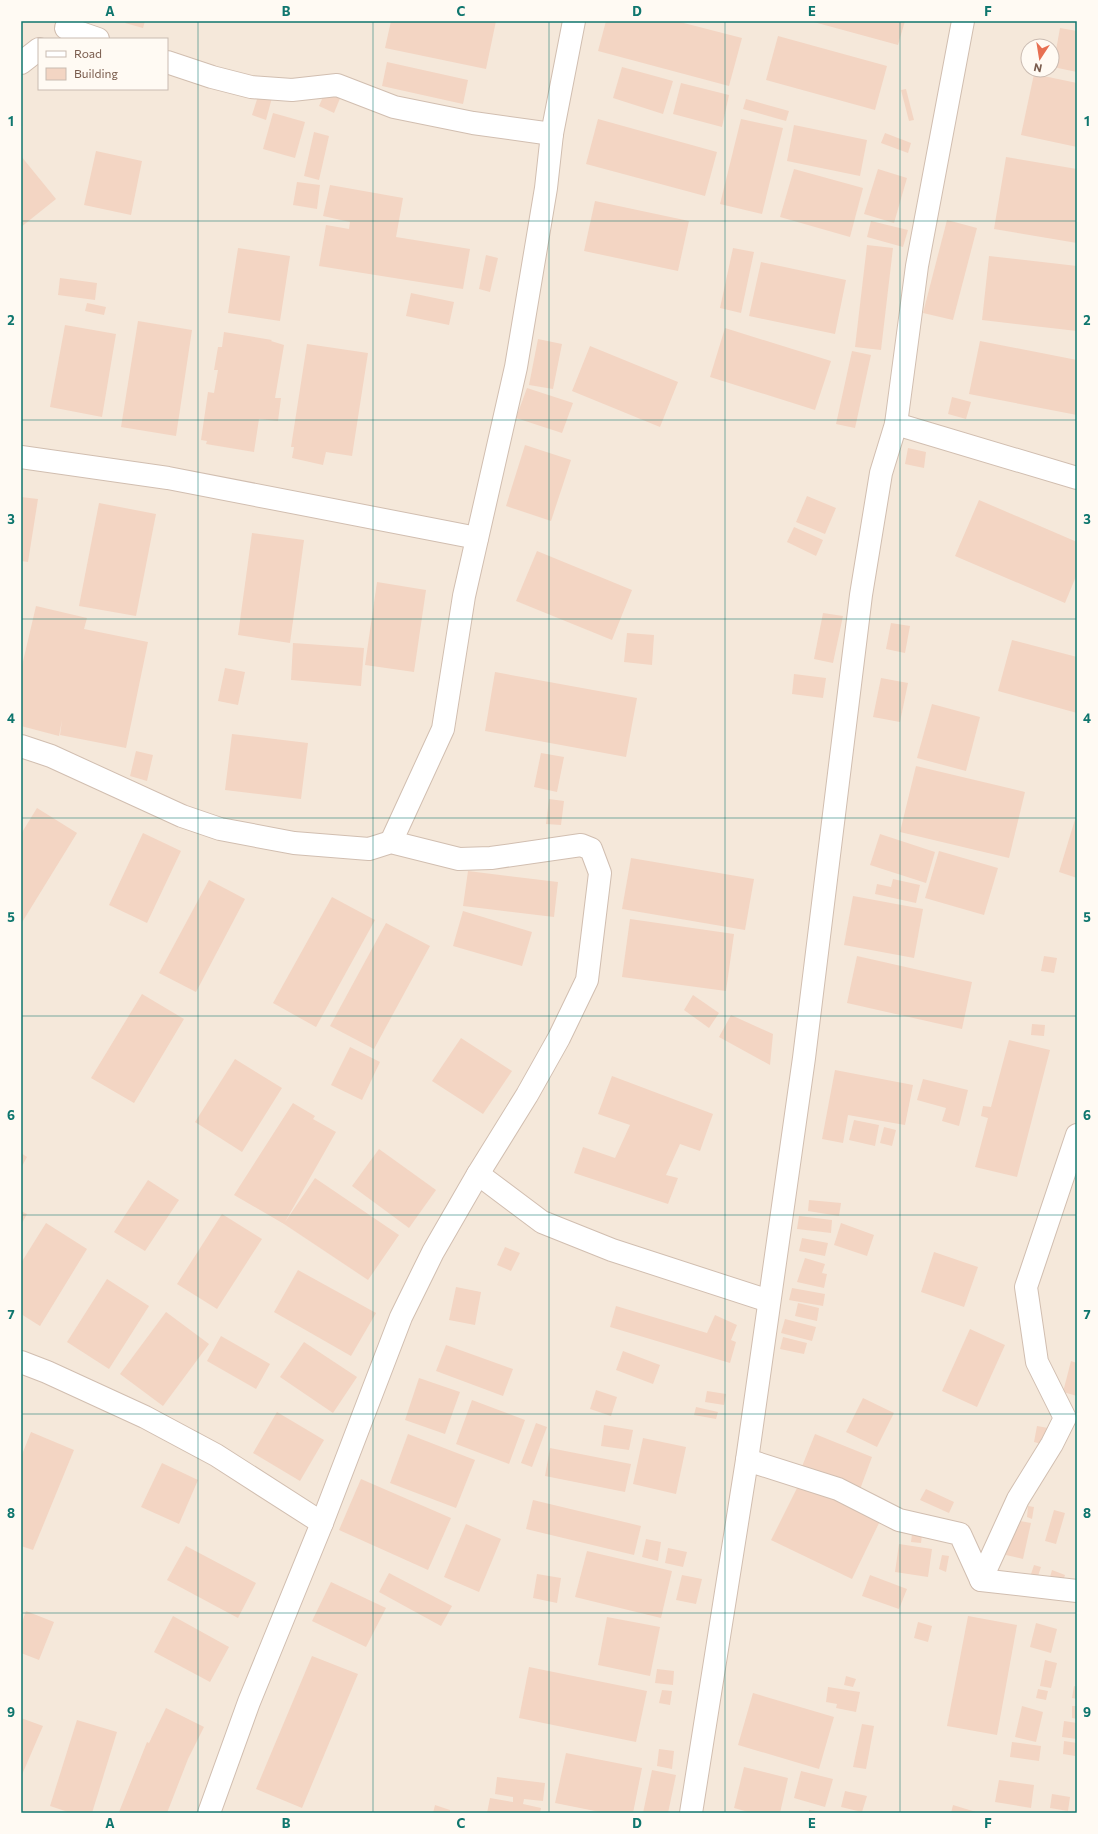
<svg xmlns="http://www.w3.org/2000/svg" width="1098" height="1834" font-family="Commissioner,sans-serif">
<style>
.residential{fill:#f5e8da;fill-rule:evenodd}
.building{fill:#f3d5c3}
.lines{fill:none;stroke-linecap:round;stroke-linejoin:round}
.minor-casing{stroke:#d1beb0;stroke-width:24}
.minor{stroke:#fff;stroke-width:22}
.grid{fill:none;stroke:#0f766e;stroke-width:1;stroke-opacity:0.55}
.neatline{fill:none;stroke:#0f766e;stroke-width:1.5}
.grid-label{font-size:13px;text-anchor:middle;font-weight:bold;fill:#0f766e}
</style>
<rect width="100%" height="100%" fill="#fdf6ec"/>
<path class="residential" d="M21 21H1077V1813H21ZM39 39H167V89H39ZM1028 46H1052V70H1028Z"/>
<g class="building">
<path d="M126 21H145L143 28 125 23Z"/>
<path d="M391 21H496L486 69 385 48Z"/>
<path d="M606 21H676L742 38 729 86 598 51Z"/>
<path d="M810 21H905L898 45Z"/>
<path d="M1060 28 1077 31V72L1053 67Z"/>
<path d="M778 36 887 66 875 110 766 80Z"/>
<path d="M387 62 468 80 463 104 382 86Z"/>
<path d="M622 67 673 81 663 114 613 98Z"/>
<path d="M1034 74 1077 83V147L1021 135Z"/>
<path d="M681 83 729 95 722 127 673 114Z"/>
<path d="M906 89 914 120 909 121 901 90Z"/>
<path d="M260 90 273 94 266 120 252 115Z"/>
<path d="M326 90 341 96 334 113 319 106Z"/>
<path d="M746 99 789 111 786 121 743 109Z"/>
<path d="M273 113 305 122 295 158 263 149Z"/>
<path d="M598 119 717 152 705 196 586 164Z"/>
<path d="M741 119 783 128 762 214 720 204Z"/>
<path d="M794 125 867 140 860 176 787 161Z"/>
<path d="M314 132 329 136 319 180 304 176Z"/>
<path d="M885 133 911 143 908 153 881 143Z"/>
<path d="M96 151 142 161 131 215 84 205Z"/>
<path d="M21 156 56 199 21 227Z"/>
<path d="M1006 157 1077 169V243L994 229Z"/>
<path d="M794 169 863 188 850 237 780 217Z"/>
<path d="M878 169 907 178 894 223 864 214Z"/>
<path d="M297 182 320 185 317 209 293 205Z"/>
<path d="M330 185 403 198 396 237 470 249 463 289 319 266 326 225 349 229 350 222 323 216Z"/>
<path d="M595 201 689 221 678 271 584 251Z"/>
<path d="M947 220 977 228 953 320 923 313Z"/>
<path d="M871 221 908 230 903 247 867 237Z"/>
<path d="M867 245 893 248 881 350 855 347Z"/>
<path d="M238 248 290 256 280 321 228 313Z"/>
<path d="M733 248 754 252 741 313 720 308Z"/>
<path d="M486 255 498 258 490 292 479 289Z"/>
<path d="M989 256 1077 266V331L982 320Z"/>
<path d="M761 262 846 280 835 334 749 316Z"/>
<path d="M60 278 97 283 95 300 58 295Z"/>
<path d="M411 293 454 302 449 325 406 316Z"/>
<path d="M87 303 106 307 104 315 85 311Z"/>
<path d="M138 321 192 330 176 436 121 427Z"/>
<path d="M65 325 116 334 102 417 50 407Z"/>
<path d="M725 328 831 361 815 410 710 377Z"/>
<path d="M224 332 272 340 271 341 284 345 275 398H281L278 421 259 419 254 452 206 444 207 441 201 440 208 392 214 393 218 370H214L218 347H222Z"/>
<path d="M538 339 562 344 553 389 529 385Z"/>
<path d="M980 341 1077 360V415L969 394Z"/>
<path d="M307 344 368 353 352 456 326 452 323 465 292 458 294 447H291Z"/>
<path d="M590 346 678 382 660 427 572 391Z"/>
<path d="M852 351 871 355 855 428 836 424Z"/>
<path d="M527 388 573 403 562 433 516 418Z"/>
<path d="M952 397 971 402 966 419 948 414Z"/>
<path d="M525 445 571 460 551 521 506 506Z"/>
<path d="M908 448 926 452 924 468 905 464Z"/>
<path d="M807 496 836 508 825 534 796 522Z"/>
<path d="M21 497 38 499 28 562 21 561Z"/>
<path d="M979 500 1077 542V574L1065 603 955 556Z"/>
<path d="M99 503 156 514 136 616 79 606Z"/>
<path d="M794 527 823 540 816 556 787 542Z"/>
<path d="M252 533 304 540 290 643 238 635Z"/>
<path d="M537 551 632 590 612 640 516 601Z"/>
<path d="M377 582 426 590 414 672 365 665Z"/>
<path d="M36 606 87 618 84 629 148 642 126 748 60 735 62 720 59 736 21 726V670Z"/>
<path d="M823 613 843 616 833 663 814 659Z"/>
<path d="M891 623 910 626 905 653 886 649Z"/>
<path d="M627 633 654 635 652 665 624 662Z"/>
<path d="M1012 640 1077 657V713L998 691Z"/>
<path d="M293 643 364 648 361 686 291 680Z"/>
<path d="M225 668 245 672 238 705 218 701Z"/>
<path d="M495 672 637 698 626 757 485 731Z"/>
<path d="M794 674 826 678 823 698 792 694Z"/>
<path d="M881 678 908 683 900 722 873 717Z"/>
<path d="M932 704 980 717 966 771 917 758Z"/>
<path d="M232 734 308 743 301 799 225 790Z"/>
<path d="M136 751 153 755 147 781 130 776Z"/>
<path d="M541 753 564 757 557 792 534 787Z"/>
<path d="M916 766 1025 792 1009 858 900 832Z"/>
<path d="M549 799 564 801 561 825 546 824Z"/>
<path d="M37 808 77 833 21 924V834Z"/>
<path d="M1077 813V878L1059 872Z"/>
<path d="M143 833 181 851 147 923 109 905Z"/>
<path d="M880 834 935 852 926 883 870 865Z"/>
<path d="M939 851 998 868 984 915 925 898Z"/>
<path d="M631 858 754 879 745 930 622 909Z"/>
<path d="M468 871 558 882 554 917 463 906Z"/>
<path d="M893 879 920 885 916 903 875 894 877 884 891 887Z"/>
<path d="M209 880 245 899 196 992 159 973Z"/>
<path d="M853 896 923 909 914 958 844 945Z"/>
<path d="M332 897 375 920 316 1027 273 1003Z"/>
<path d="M463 911 532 932 522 966 453 946Z"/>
<path d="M630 919 734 934 726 991 622 977Z"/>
<path d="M386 923 430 946 374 1049 330 1026Z"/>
<path d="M857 956 972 982 962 1029 847 1003Z"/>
<path d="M1044 956 1057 958 1054 973 1041 971Z"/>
<path d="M142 994 184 1019 134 1103 91 1078Z"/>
<path d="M693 995 719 1013 709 1028 684 1010Z"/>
<path d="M731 1015 773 1034 770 1065 719 1037Z"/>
<path d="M1032 1024 1045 1025 1044 1036 1031 1035Z"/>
<path d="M461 1038 512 1071 483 1114 432 1081Z"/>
<path d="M1009 1040 1050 1050 1017 1177 975 1167 988 1118 981 1116 983 1106 991 1107Z"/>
<path d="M350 1047 380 1062 362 1100 331 1085Z"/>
<path d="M235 1059 282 1088 242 1152 195 1122Z"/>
<path d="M835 1070 913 1085 905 1125 848 1115 843 1143 822 1139Z"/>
<path d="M612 1076 713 1114 700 1151 680 1144 666 1175 678 1178 668 1204 574 1173 583 1147 615 1158 630 1125 598 1114Z"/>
<path d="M923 1079 968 1090 959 1126 942 1121 946 1108 917 1100Z"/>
<path d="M293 1103 315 1116 313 1119 336 1132 285 1222 315 1178 399 1235 368 1280 284 1224 234 1195Z"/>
<path d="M854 1120 879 1125 875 1146 849 1140Z"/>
<path d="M884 1127 896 1130 892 1146 880 1143Z"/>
<path d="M379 1149 436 1190 409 1228 352 1186Z"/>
<path d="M21 1153 27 1157 21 1168Z"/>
<path d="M148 1180 179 1200 145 1251 114 1232Z"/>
<path d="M809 1200 841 1203 839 1216 808 1211Z"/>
<path d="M21 1211 27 1214 21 1225Z"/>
<path d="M222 1214 262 1239 217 1309 177 1284Z"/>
<path d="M799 1216 832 1220 831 1233 797 1229Z"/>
<path d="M46 1223 87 1249 40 1326 21 1314V1263Z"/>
<path d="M841 1223 874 1235 867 1256 834 1245Z"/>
<path d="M802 1238 828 1243 825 1256 799 1251Z"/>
<path d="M505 1247 520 1253 511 1271 497 1265Z"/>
<path d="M934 1252 978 1267 964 1307 921 1292Z"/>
<path d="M805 1258 825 1264 822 1273 827 1274 824 1288 797 1282Z"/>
<path d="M298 1270 376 1313 351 1356 274 1312Z"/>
<path d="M107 1279 149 1306 109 1369 67 1342Z"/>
<path d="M456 1287 481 1292 475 1325 449 1320Z"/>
<path d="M792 1288 825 1294 823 1306 789 1300Z"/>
<path d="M798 1303 819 1308 817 1321 795 1316Z"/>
<path d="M616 1306 707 1333 715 1315 737 1325 731 1340 736 1342 730 1363 610 1327Z"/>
<path d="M166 1312 209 1344 163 1406 120 1374Z"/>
<path d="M785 1319 816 1327 812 1341 781 1333Z"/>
<path d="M970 1329 1005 1345 977 1407 942 1391Z"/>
<path d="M221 1336 270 1364 256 1389 207 1361Z"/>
<path d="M783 1337 807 1343 804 1354 780 1349Z"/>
<path d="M304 1342 357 1377 333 1413 280 1377Z"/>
<path d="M446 1345 513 1369 503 1396 436 1371Z"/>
<path d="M623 1351 660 1365 653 1384 616 1370Z"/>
<path d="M1071 1361 1077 1363V1396L1063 1392Z"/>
<path d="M419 1378 460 1392 445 1434 405 1420Z"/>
<path d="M596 1390 617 1397 611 1416 590 1409Z"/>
<path d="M707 1391 726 1394 724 1405 705 1402Z"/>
<path d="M863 1398 894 1413 877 1447 846 1432Z"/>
<path d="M472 1400 525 1420 509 1464 456 1444Z"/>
<path d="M696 1407 718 1412 716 1419 694 1415Z"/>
<path d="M277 1412 324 1440 300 1481 253 1453Z"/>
<path d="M536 1423 547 1427 532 1467 521 1463Z"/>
<path d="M604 1425 633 1430 629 1450 601 1446Z"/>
<path d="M1037 1426 1048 1428 1045 1445 1034 1442Z"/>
<path d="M31 1432 74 1450 33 1550 21 1546V1457Z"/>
<path d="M408 1434 475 1460 456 1508 390 1483Z"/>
<path d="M815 1434 872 1457 859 1492 801 1469Z"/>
<path d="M643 1438 686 1447 676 1494 633 1484Z"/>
<path d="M550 1448 631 1464 625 1492 545 1476Z"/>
<path d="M162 1463 198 1480 179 1524 141 1507Z"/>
<path d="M361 1479 451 1518 428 1570 339 1530Z"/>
<path d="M800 1482 880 1521 852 1579 771 1540Z"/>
<path d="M926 1489 954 1502 949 1513 920 1500Z"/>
<path d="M533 1500 641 1526 634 1555 526 1529Z"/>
<path d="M1028 1506 1034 1507 1032 1519 1027 1517Z"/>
<path d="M1054 1510 1065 1513 1056 1544 1045 1541Z"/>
<path d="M1014 1520 1031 1523 1023 1559 1006 1555Z"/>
<path d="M466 1524 501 1539 479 1592 444 1577Z"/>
<path d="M912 1534 922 1535 921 1543 911 1542Z"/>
<path d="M646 1539 661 1542 658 1561 642 1557Z"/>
<path d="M899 1544 932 1549 928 1577 895 1572Z"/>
<path d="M186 1546 256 1583 238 1618 167 1580Z"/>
<path d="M668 1548 687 1552 683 1567 665 1563Z"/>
<path d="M587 1551 672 1571 661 1618 575 1597Z"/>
<path d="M942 1555 949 1556 946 1572 939 1569Z"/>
<path d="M1034 1565 1041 1567 1037 1579 1030 1577Z"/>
<path d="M1052 1570 1065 1575 1061 1588 1048 1584Z"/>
<path d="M389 1573 452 1606 441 1626 379 1592Z"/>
<path d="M537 1574 561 1578 557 1603 533 1598Z"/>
<path d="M682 1575 702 1579 696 1604 676 1600Z"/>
<path d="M870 1575 907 1589 899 1609 862 1596Z"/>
<path d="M331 1582 386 1608 366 1647 312 1621Z"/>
<path d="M26 1611 54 1622 39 1660 21 1653V1625Z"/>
<path d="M173 1616 229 1647 210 1682 154 1652Z"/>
<path d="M968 1616 1017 1625 997 1735 947 1726Z"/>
<path d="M607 1617 660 1627 650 1676 598 1665Z"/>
<path d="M918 1622 932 1626 928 1642 914 1638Z"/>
<path d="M1036 1623 1057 1629 1051 1653 1030 1647Z"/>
<path d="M312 1656 358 1674 302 1808 256 1789Z"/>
<path d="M1045 1660 1057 1663 1051 1688 1040 1686Z"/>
<path d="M529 1667 647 1691 636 1742 519 1718Z"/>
<path d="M657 1669 674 1671 673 1685 655 1683Z"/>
<path d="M846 1676 856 1679 853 1687 844 1685Z"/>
<path d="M1074 1686 1077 1687V1699L1072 1698Z"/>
<path d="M828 1687 860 1692 856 1712 836 1708 837 1704 826 1702Z"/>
<path d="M1038 1689 1048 1691 1046 1700 1036 1698Z"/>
<path d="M662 1690 672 1691 670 1705 659 1703Z"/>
<path d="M753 1693 834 1717 819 1769 738 1745Z"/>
<path d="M1022 1706 1043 1712 1036 1742 1015 1737Z"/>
<path d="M1072 1706H1077V1719L1072 1718Z"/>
<path d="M166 1708 204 1727 188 1759 167 1813 119 1812 147 1742 149 1743Z"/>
<path d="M21 1718 43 1726 21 1777Z"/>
<path d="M77 1720 117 1732 92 1813H71L50 1806Z"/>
<path d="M1064 1721 1077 1723V1739L1062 1737Z"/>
<path d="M862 1724 874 1726 866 1769 853 1767Z"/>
<path d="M1064 1741 1077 1743 1075 1756 1063 1754Z"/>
<path d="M1012 1742 1041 1746 1039 1761 1010 1757Z"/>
<path d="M659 1749 674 1751 672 1769 657 1766Z"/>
<path d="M566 1753 642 1768 633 1813H605L555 1803Z"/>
<path d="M744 1767 788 1778 780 1813H752L734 1808Z"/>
<path d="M652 1770 676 1775 668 1813H643Z"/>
<path d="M801 1771 833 1779 825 1807 794 1798Z"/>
<path d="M497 1777 545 1783 543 1801 524 1799 523 1804 541 1808 540 1813H487L490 1798 513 1802V1797L495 1794Z"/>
<path d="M999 1780 1034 1785 1031 1808 995 1802Z"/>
<path d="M845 1791 867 1796 862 1812 841 1807Z"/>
<path d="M1052 1794 1070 1797 1068 1811 1050 1808Z"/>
<path d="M435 1805 450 1810V1813H433Z"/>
<path d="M953 1805 976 1812V1813H951Z"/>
<path d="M809 1810 823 1812V1813H809Z"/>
</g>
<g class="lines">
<defs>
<g id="minor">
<path d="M66 28 98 39"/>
<path d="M167 62 212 77 251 87 292 90 337 85 394 107 473 123 552 134"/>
<path d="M21 63 39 49"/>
<path d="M896 424 1077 478"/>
<path d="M21 457 168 478 477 538"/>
<path d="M21 746 51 756 182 816 220 829 294 843 369 849 391 842 459 859 491 858 581 845 591 849 600 873 587 980 559 1038 527 1095 478 1174 433 1252 401 1317 322 1523 249 1702 209 1813"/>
<path d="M391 842 443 729 464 596 516 367 546 188 552 134 574 21"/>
<path d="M478 1174 542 1222 612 1250 769 1301"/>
<path d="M21 1362 47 1372 145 1417 216 1455 322 1523"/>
<path d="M747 1460 838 1489 899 1520 960 1534 981 1580 1077 1591"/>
<path d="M981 1580 1018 1499 1052 1444 1065 1418 1037 1362 1026 1287 1077 1135"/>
<path d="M691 1813 747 1460 804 1058 861 595 881 473 896 424 917 266 963 21"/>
</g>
</defs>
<use href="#minor" class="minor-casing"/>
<use href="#minor" class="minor"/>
</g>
<path class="grid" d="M198 21V1813M373 21V1813M549 21V1813M725 21V1813M900 21V1813M21 221H1077M21 420H1077M21 619H1077M21 818H1077M21 1016H1077M21 1215H1077M21 1414H1077M21 1613H1077"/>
<rect width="1098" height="1834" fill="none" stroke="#fffaf3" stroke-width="44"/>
<rect x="38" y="38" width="130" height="52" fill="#fffaf3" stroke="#cabbb1"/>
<rect x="46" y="51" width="20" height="6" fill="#ffffff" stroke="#cabbb1"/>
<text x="74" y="58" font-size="12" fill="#7a5c4d">Road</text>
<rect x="46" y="68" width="20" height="12" fill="#f3d5c3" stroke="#cabbb1"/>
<text x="74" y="78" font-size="12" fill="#7a5c4d">Building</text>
<g transform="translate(1040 58) rotate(192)"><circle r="19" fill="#fffaf3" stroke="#cabbb1"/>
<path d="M0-3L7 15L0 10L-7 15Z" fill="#e76f51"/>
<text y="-6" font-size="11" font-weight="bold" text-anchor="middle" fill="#7a5c4d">N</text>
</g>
<rect x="22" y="22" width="1054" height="1790" class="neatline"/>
<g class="grid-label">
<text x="110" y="16">A</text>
<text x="286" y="16">B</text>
<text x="461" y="16">C</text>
<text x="637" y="16">D</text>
<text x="812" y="16">E</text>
<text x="988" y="16">F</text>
<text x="11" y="126">1</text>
<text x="1087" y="126">1</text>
<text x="11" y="325">2</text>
<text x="1087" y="325">2</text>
<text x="11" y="524">3</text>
<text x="1087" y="524">3</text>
<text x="11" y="723">4</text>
<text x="1087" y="723">4</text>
<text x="11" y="922">5</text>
<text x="1087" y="922">5</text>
<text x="11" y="1120">6</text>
<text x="1087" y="1120">6</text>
<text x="11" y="1319">7</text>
<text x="1087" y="1319">7</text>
<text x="11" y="1518">8</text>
<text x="1087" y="1518">8</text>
<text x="11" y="1717">9</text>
<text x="1087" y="1717">9</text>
<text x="110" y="1828">A</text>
<text x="286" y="1828">B</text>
<text x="461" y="1828">C</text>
<text x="637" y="1828">D</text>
<text x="812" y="1828">E</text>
<text x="988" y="1828">F</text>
</g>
</svg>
